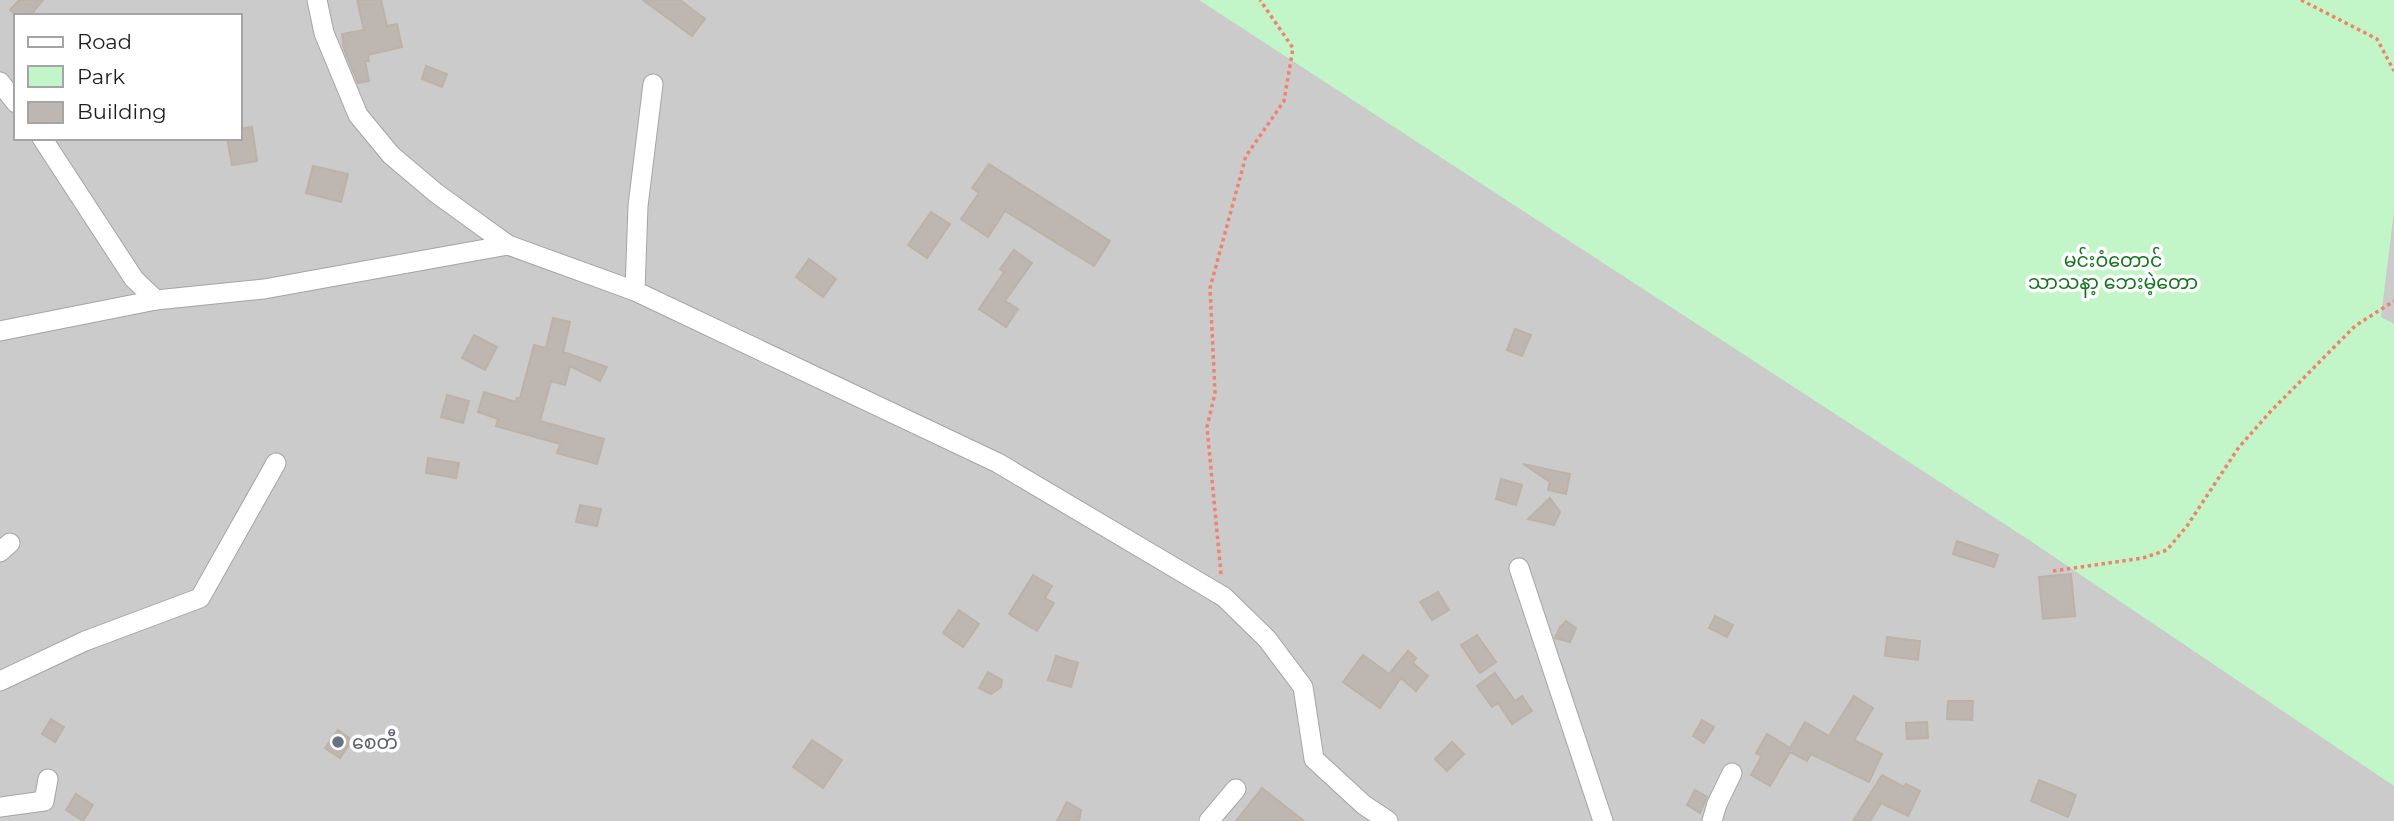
<svg xmlns="http://www.w3.org/2000/svg" width="2394" height="821" font-family="Montserrat,'Noto Sans Myanmar',sans-serif">
<style>
.religious{fill:#cbcbcb;fill-rule:evenodd}
.park{fill:#c2f6c8}
.building{fill:#beb6b0;stroke:#beb2a6;stroke-width:2}
.lines{fill:none;stroke-linecap:round;stroke-linejoin:round}
.minor-casing{stroke:#a4a4a4;stroke-width:21}
.path{stroke:#f18270;stroke-width:3.5;stroke-dasharray:3.5 3.5;stroke-linecap:butt}
.minor{stroke:#fff;stroke-width:19}
.worship-dot{fill:#6b7280;stroke:#fff;stroke-width:2.5}
.labels{text-anchor:middle;stroke-width:7;stroke-linejoin:round;paint-order:stroke}
.park-label{font-size:19px;fill:#12741d;stroke:#fff}
.worship-label{font-size:19px;fill:#5b616d;stroke:#fff;text-anchor:start}
</style>
<rect width="100%" height="100%" fill="#edeae3"/>
<path class="religious" d="M0 0H2321L2394 46V821H0ZM16 16H240V138H16Z"/>
<path class="park" d="M1199 0H2394V211L2381 317 2394 324V786L2029 540Z"/>
<g class="building">
<path d="M19 0H43L30 16H17L10 10Z"/>
<path d="M357 0H381L387 26 397 24 402 47 368 55 369 61H365L369 81 358 83 344 49 342 34 364 30Z"/>
<path d="M643 0H680L705 19 692 36Z"/>
<path d="M426 66 447 74 442 87 422 79Z"/>
<path d="M252 127 257 161 232 165 227 138H240V129Z"/>
<path d="M989 164 1110 241 1094 266 1005 211 988 237 961 219 979 193 972 188Z"/>
<path d="M313 166 348 174 341 202 306 193Z"/>
<path d="M931 212 950 224 927 258 908 245Z"/>
<path d="M1014 250 1032 263 1005 301 1018 309 1006 327 979 309 1004 272 1000 269Z"/>
<path d="M809 259 836 279 823 297 796 277Z"/>
<path d="M553 318 570 322 563 352 607 367 600 381 570 366 565 385 551 381 540 421 604 439 597 464 557 453 560 444 496 426 498 419 478 412 484 392 516 402 517 398H520L534 345 546 348Z"/>
<path d="M1515 329 1531 335 1522 356 1507 350Z"/>
<path d="M474 335 497 347 485 370 462 358Z"/>
<path d="M447 395 469 401 463 423 441 417Z"/>
<path d="M428 458 459 463 456 478 426 473Z"/>
<path d="M1523 464 1570 474 1566 494 1548 490 1550 482Z"/>
<path d="M1501 479 1522 485 1516 505 1496 499Z"/>
<path d="M1550 498 1560 512 1554 525 1528 519Z"/>
<path d="M580 505 601 509 597 526 576 522Z"/>
<path d="M1957 541 1998 555 1994 567 1953 554Z"/>
<path d="M2071 574 2075 616 2043 619 2039 577Z"/>
<path d="M1033 575 1052 586 1045 598 1054 603 1037 631 1009 614Z"/>
<path d="M1438 592 1449 610 1432 620 1420 602Z"/>
<path d="M959 610 979 624 963 647 943 633Z"/>
<path d="M1715 616 1733 625 1727 637 1709 628Z"/>
<path d="M1566 621 1576 628 1570 642 1555 638 1560 627Z"/>
<path d="M1477 635 1496 662 1480 673 1461 645Z"/>
<path d="M1887 637 1920 641 1918 660 1885 656Z"/>
<path d="M1408 651 1416 658 1413 663 1428 676 1416 691 1401 678 1380 708 1343 682 1363 655 1389 674Z"/>
<path d="M1056 656 1078 663 1071 687 1048 680Z"/>
<path d="M988 672 1002 680 1001 687 991 694 979 688Z"/>
<path d="M1495 673 1515 701 1522 696 1532 711 1512 724 1498 703 1492 707 1477 686Z"/>
<path d="M1854 696 1873 708 1854 740 1882 754 1869 782 1811 754 1807 761 1790 752 1770 786 1751 775 1762 756 1756 753 1767 734 1790 748 1805 722 1829 736Z"/>
<path d="M1948 701H1973L1972 720 1947 719Z"/>
<path d="M51 719 64 727 55 742 42 734Z"/>
<path d="M1702 720 1714 727 1704 743 1693 736Z"/>
<path d="M1927 722 1928 738 1907 739 1906 723Z"/>
<path d="M338 730 352 740 340 758 325 748Z"/>
<path d="M812 740 842 760 823 788 793 767Z"/>
<path d="M1452 742 1464 754 1447 771 1435 759Z"/>
<path d="M1882 775 1904 787 1906 784 1920 791 1908 816 1881 803 1870 821H1853Z"/>
<path d="M2039 780 2076 795 2068 817 2031 801Z"/>
<path d="M1262 788 1304 821H1236Z"/>
<path d="M1695 790 1707 797 1700 813 1687 805Z"/>
<path d="M76 794 93 805 83 821 66 810Z"/>
<path d="M1067 802 1081 810 1079 821H1057Z"/>
</g>
<g class="lines">
<defs>
<g id="minor">
<path d="M317 0 324 33 358 115 391 155 436 193 508 245 635 291 998 463 1224 597 1267 639 1303 687 1314 759 1364 805 1388 821"/>
<path d="M0 82 16 103"/>
<path d="M42 138 134 279 156 300 264 289 508 245"/>
<path d="M635 291 638 206 653 84"/>
<path d="M0 331 156 300"/>
<path d="M0 552 10 543"/>
<path d="M1519 568 1603 821"/>
<path d="M0 681 85 641 200 598 276 463"/>
<path d="M0 807 44 801 48 779"/>
<path d="M1209 821 1236 789"/>
<path d="M1712 821 1717 804 1732 773"/>
</g>
</defs>
<use href="#minor" class="minor-casing"/>
<g class="path">
<path d="M2301 0 2377 39 2394 71"/>
<path d="M2053 571 2143 558 2167 550 2187 526 2239 447 2271 411 2355 326 2394 301"/>
<path d="M1221 574 1207 427 1215 393 1210 288 1246 156 1284 101 1293 48 1260 0"/>
</g>
<use href="#minor" class="minor"/>
</g>
<circle class="worship-dot" cx="338" cy="742" r="7"/>
<g class="labels">
<g class="park-label">
<text x="2113" y="267">မင်းဝံတောင်<tspan x="2113" dy="22">သာသနာ့ ‌ဘေးမဲ့တော</tspan></text>
</g>
<g class="worship-label">
<text x="352" y="749">စေတီ</text>
</g>
</g>
<rect x="14" y="14" width="228" height="126" fill="#ffffff" stroke="#a5a5a5" stroke-width="2"/>
<rect x="28" y="37" width="35" height="10" fill="#ffffff" stroke="#a5a5a5" stroke-width="2"/>
<text x="77" y="49" font-size="21" fill="#1d1d1d">Road</text>
<rect x="28" y="66" width="35" height="21" fill="#c2f6c8" stroke="#a5a5a5" stroke-width="2"/>
<text x="77" y="84" font-size="21" fill="#1d1d1d">Park</text>
<rect x="28" y="102" width="35" height="21" fill="#beb6b0" stroke="#a5a5a5" stroke-width="2"/>
<text x="77" y="119" font-size="21" fill="#1d1d1d">Building</text>
</svg>
